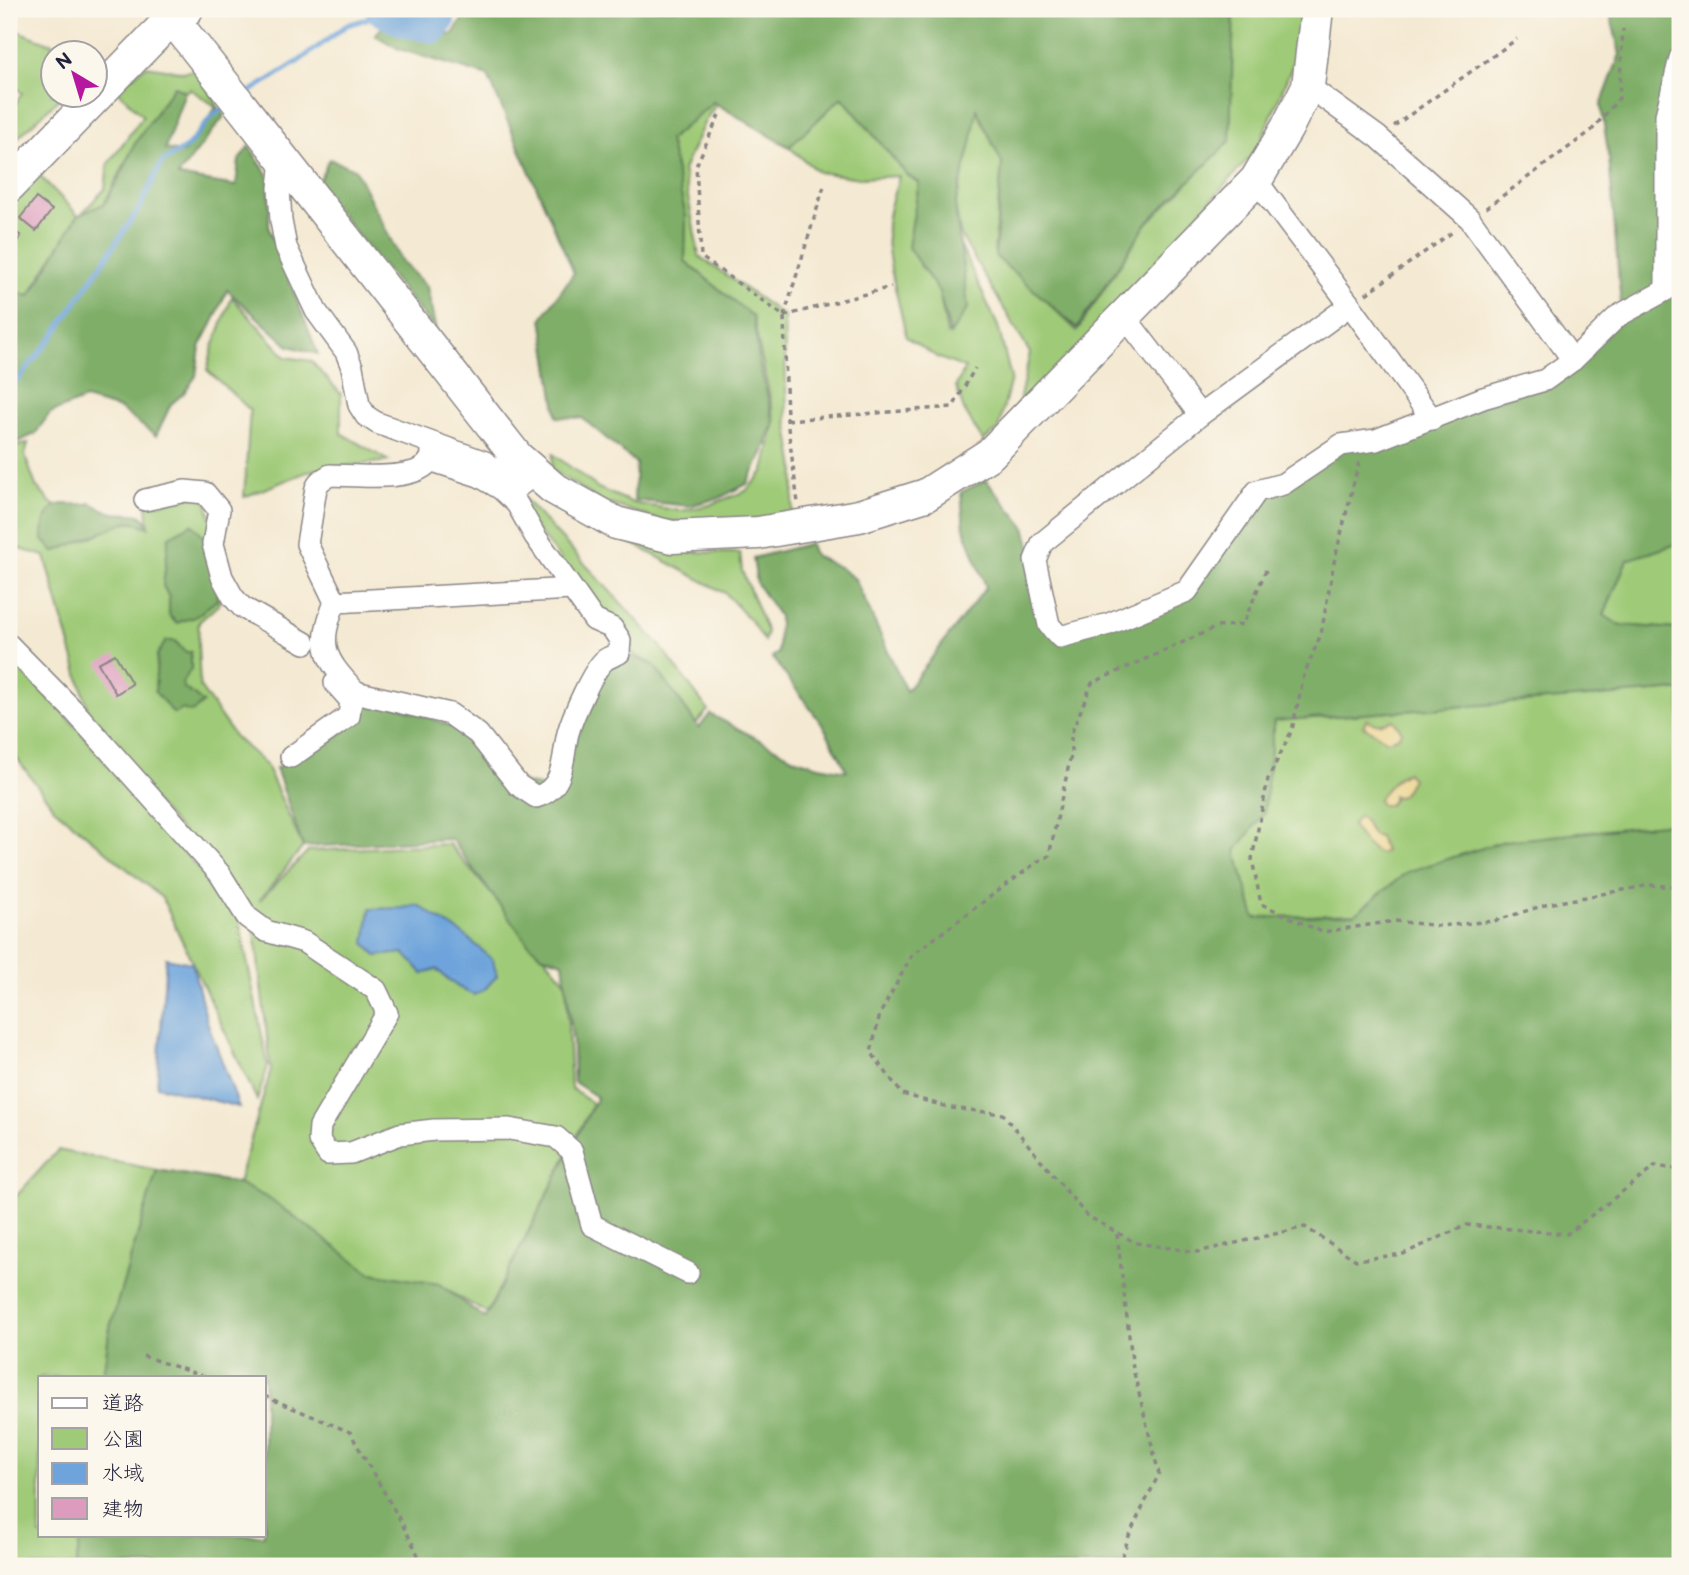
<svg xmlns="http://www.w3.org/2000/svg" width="1689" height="1575" font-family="'Balsamiq Sans','Klee One',sans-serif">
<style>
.green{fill:#9fca77;stroke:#607659;stroke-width:2}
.forest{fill:#7fae68;stroke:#506852;stroke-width:2}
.sand{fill:#eeda9e;stroke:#887e6c;stroke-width:2}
.water{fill:#6ea4db;stroke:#48638b;stroke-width:2}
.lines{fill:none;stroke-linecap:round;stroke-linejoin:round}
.stream{stroke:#6ea4db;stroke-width:5}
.river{stroke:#6ea4db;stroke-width:32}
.building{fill:#dd9bbe}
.street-casing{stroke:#8b8686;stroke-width:24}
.secondary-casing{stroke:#8b8686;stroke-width:35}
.path{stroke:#8b8686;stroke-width:3.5;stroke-dasharray:5 5;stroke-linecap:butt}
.street{stroke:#fff;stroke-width:21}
.secondary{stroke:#fff;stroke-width:32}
</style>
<rect width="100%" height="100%" fill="#fbf7ec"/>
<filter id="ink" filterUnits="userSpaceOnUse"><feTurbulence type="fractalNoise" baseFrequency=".0143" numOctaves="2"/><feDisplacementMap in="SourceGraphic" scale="14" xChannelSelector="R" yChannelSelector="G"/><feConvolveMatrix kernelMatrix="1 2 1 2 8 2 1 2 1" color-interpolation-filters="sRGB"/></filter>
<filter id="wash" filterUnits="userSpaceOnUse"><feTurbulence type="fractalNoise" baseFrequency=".00686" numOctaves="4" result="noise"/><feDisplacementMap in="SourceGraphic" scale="28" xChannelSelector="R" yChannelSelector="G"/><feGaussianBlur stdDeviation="1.57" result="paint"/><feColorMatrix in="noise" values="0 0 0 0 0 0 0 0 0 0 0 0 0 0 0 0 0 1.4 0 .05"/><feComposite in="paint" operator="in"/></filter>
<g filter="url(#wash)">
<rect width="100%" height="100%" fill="#f4e9d2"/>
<g class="green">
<path d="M1231 9H1305L1304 38 1258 148 1015 419 1030 353 961 236 955 206 977 109 1002 163 994 251 1077 331 1147 223 1230 141Z"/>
<path d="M9 28 74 52H52V94L63 95 9 146V114L22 93 9 82Z"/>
<path d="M146 66 185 72 194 70 216 101 218 108 190 89 185 92 174 86 135 144 104 204 80 215 105 189 108 164 143 116 116 89Z"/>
<path d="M842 97 907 175 919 183 909 249 939 292 947 334 968 308 960 245 998 326 1011 378 998 430 983 441 964 410 956 386 965 368 937 357 906 337C900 302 885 260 887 224 888 208 895 191 899 176L860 178 818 172 789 147Z"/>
<path d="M714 102 717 103 705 121 683 170 699 256 784 316 787 420 795 469 792 514 734 524 662 521 601 501 552 470 553 454 598 488 633 503 681 511 710 505 746 491 764 471 775 422 753 317 685 261 686 217 669 140Z"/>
<path d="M38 174 78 215 29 296 9 290V205Z"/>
<path d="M232 297 286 357 311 361 341 394V433L389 461 312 470 244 497 250 410 207 370 213 347Z"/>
<path d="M1680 440V925L1179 990 1259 681Z"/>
<path d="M28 443 25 456 36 486 52 504 99 523 89 538 126 522 149 526 147 506 205 493 226 583 218 605 199 622 198 645 200 687 235 737 266 765 303 847 259 901 308 851 449 844 566 982 571 1088 593 1104 487 1313 445 1289 371 1273 238 1183 271 1070 252 910 95 735 45 556 9 546V449Z"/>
<path d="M522 496 658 643 708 710 696 724 654 665 624 649 608 621 517 504Z"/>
<path d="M630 542 690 552 740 553 742 571 767 632 764 641 751 621 725 593Z"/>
<path d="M9 658 59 707 238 915 268 1066 257 1100 162 898 54 808 9 748Z"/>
<path d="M58 1150 157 1170 110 1327 103 1377H40V1535H81L76 1566H9V1204Z"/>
</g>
<g class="forest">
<path d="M469 9H1234L1230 141 1147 223 1077 328 995 256 1002 163 977 110 971 144 955 205 968 308 950 335 939 292 908 247 919 183 907 175 842 97 789 147 713 102 669 140 686 217 685 261 753 317 760 364 774 424 763 453 747 484 719 498 688 506 634 500 636 463 582 418 557 417 542 318 574 273 488 76 399 49 375 35 386 23 452 35Z"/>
<path d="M1609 9H1680V543L1627 560 1604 615 1619 625 1680 629V690L1274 721 1264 813 1236 851 1255 918 1355 914 1407 872 1504 841 1680 822V1566H76L81 1535H264V1377H103L110 1327 157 1170 238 1183 270 1199 371 1273 439 1284 485 1318 597 1097 574 1082 573 1042 563 962 541 955 527 942 451 839 303 847 276 768 339 735 365 707 395 705 468 732 506 780 551 788 606 659 628 655 654 665 699 728 710 714 796 759 819 766 847 771 824 727 772 657 778 653 779 616 757 584 753 558 809 544 815 556 839 567 855 579 906 691 986 587 964 528 961 492 986 480 1025 527 1055 639 1187 591 1258 497 1342 450 1551 382 1622 319 1609 158 1601 105 1620 54Z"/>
<path d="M174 86 185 92 165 149 183 153 217 106 225 115 178 176 236 186 239 160 249 146 270 179 269 229 318 354 289 346 227 290 215 318 200 347 196 376 183 394 171 404 156 436 120 409 85 399 50 413 35 434 9 446V290L30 296 78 215 104 204 123 171 134 145Z"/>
<path d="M329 159 355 169 402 262 427 287 436 331 317 186Z"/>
<path d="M91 503C98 507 106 511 114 513 128 516 143 508 149 527L129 521 54 552 43 540C42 527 46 505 63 504 73 504 80 506 91 503Z"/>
<path d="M192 524 200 532 220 569 217 600 195 617 176 623 169 615V597L163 586 169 536Z"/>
<path d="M166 641H175L185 652H191V669L182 683 185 689 193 694 203 703C195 710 192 715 183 709L174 714 155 692 157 655Z"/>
</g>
<g class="sand">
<path d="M1367 719C1374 726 1384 723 1393 720L1402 731 1398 737 1388 741 1363 726Z"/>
<path d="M1407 772 1412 779 1403 794 1398 797 1393 796V800L1389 805H1381L1378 800C1386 789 1395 777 1407 772Z"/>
<path d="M1359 816 1364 820 1372 835 1379 837 1385 851 1380 854C1369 849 1359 836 1352 825Z"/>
</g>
<g class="water">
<path d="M418 905 466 936 493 960 497 976 484 990 474 995C458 989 448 981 437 969L423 974 404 953 376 956 365 943 370 909 402 908Z"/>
<path d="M166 958 192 963 207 1021 239 1107 157 1086Z"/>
</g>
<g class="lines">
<g class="stream">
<path d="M245 95 299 61 347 25 367 19 374 9"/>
<path d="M9 391 57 331 140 207 162 162 188 146 213 115 228 106"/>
</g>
<path class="river" d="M381 9C397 20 414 24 433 27L439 20 441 9"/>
</g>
<g id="blocks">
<g class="building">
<path d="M36 198 52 210 36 231 20 218Z"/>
<path d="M9 227 21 236 9 253Z"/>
<path d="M115 654 132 684 116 694 98 663Z"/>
</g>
</g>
</g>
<g filter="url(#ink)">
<use href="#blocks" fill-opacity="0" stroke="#8b8686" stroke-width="2"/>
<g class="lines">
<defs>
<g id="street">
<path d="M1308 86 1378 137 1470 219 1573 360"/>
<path d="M282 159 279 188 281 221 286 247 316 311 346 352 352 367 359 405 366 416 377 423 485 462 519 486 535 474"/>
<path d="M1256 180 1350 305 1432 419"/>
<path d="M1350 305 1200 415 1042 543 1035 560 1049 625 1060 637 1109 624 1187 591 1257 491 1283 484 1341 445 1376 440 1483 398 1545 380 1573 360 1618 316 1666 290V115L1680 58"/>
<path d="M1125 317 1200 415"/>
<path d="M145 500 185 491 205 493 219 510 213 544 222 577 233 597 242 607 305 643"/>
<path d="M335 602 307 544 316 488 320 481 330 475C353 475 418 483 430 460 432 457 432 453 432 449"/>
<path d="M9 645 76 713 220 874 247 917 266 931 304 942 376 990 387 1013 320 1126 319 1140 328 1154 351 1153 400 1134 434 1130 509 1129 556 1137 572 1151 592 1225 688 1273"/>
<path d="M342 689 450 714 478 734 518 785 536 797C566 788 562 757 568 733 572 718 593 669 605 660 609 657 615 655 619 653L620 640 612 628 594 620 535 536 517 504 501 489 479 476 430 460"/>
<path d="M355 691C323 657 318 646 335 602L572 589"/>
<path d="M291 757 349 716 351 701 335 683"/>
</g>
<g id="secondary">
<path d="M165 9 517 457 553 488 616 523 672 537 758 533 859 516 926 495 990 454 1256 180 1287 128 1308 86 1317 9"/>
<path d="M9 186 172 18 187 9"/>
</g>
</defs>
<use href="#street" class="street-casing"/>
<use href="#secondary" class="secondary-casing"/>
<g class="path">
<path d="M719 115 696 166 701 257 784 316 787 420 798 503"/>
<path d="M1394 126 1517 39"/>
<path d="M1486 208 1591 131 1619 98 1623 29"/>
<path d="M1366 294 1454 231"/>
<path d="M784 316 825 183"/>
<path d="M784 316 891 287"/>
<path d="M787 420 953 407 975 368"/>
<path d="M1359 462 1334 562 1321 634 1304 675 1292 730 1268 779 1252 859 1261 904 1322 932 1395 921 1440 926 1494 921 1548 904 1650 885 1680 887"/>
<path d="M1266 570 1243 624 1217 627 1092 683 1071 734V755L1049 856 1037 862 912 955 880 1014 871 1052 902 1094 951 1108 1003 1114 1086 1215 1136 1243 1197 1252 1305 1227 1356 1260 1403 1254 1467 1225 1567 1234 1656 1166 1680 1170"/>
<path d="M1117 1234 1133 1369 1159 1474 1130 1533 1119 1566"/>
<path d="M143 1356 206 1377"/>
<path d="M264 1396 350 1432C374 1477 402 1519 423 1566"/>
</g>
<use href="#street" class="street"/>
<use href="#secondary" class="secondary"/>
</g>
</g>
<rect width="1689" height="1575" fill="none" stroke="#fbf7ec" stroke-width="35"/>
<rect x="38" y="1376" width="228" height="161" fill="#fbf7ec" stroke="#a4a2a5" stroke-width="2"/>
<rect x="52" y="1398" width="35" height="10" fill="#ffffff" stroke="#a4a2a5" stroke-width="2"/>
<text x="102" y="1410" font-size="21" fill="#22223b">道路</text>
<rect x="52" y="1428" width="35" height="21" fill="#9fca77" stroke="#a4a2a5" stroke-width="2"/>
<text x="102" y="1446" font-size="21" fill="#22223b">公園</text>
<rect x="52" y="1463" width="35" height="21" fill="#6ea4db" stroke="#a4a2a5" stroke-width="2"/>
<text x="102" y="1480" font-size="21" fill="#22223b">水域</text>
<rect x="52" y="1498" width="35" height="21" fill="#dd9bbe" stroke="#a4a2a5" stroke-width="2"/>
<text x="102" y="1516" font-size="21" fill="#22223b">建物</text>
<g transform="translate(74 74) rotate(322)"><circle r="33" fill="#fbf7ec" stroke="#a4a2a5" stroke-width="2"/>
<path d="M0-5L12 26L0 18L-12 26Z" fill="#b5179e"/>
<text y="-10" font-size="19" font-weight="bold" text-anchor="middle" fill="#22223b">N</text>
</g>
</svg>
